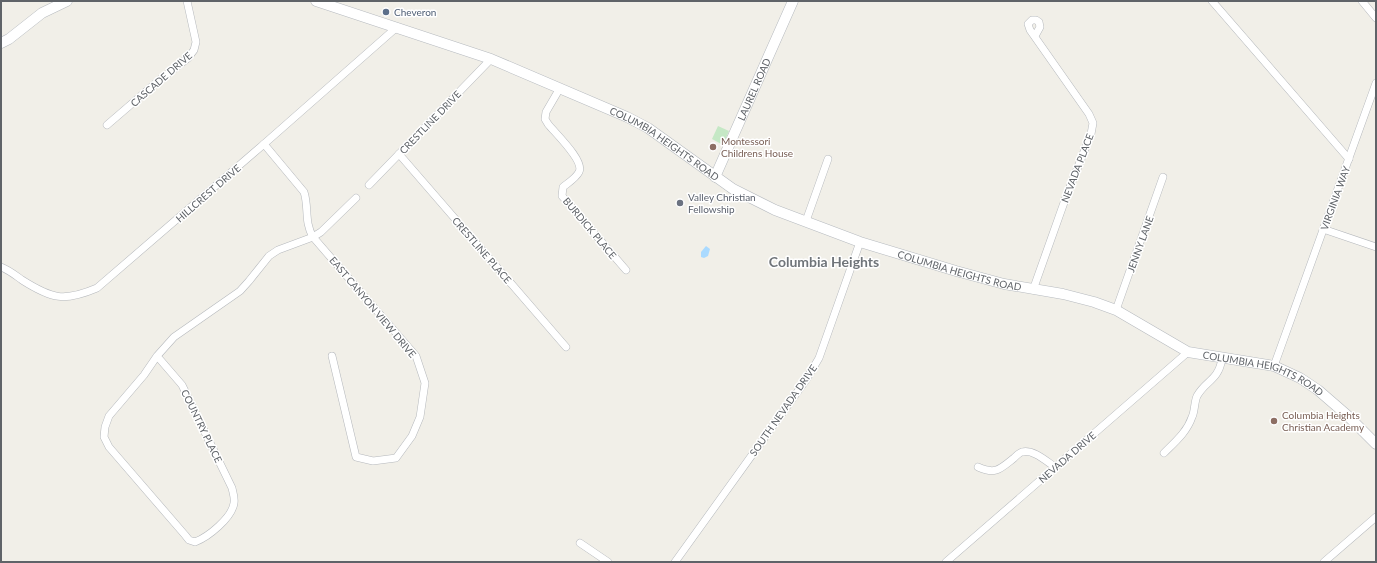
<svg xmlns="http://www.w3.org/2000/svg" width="1377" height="563" font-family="Lato,sans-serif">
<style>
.green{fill:#c5e8c5}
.water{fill:#aadaff}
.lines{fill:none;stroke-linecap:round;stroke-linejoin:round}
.street-casing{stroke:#b5b8bc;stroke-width:8}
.secondary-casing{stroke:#b6babf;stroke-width:11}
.street{stroke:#fff;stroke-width:7}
.secondary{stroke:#fff;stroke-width:10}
.service-dot{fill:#5c6f8a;stroke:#fff;stroke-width:1.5}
.education-dot{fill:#8d6e63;stroke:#fff;stroke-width:1.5}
.worship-dot{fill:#6b7280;stroke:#fff;stroke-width:1.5}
.labels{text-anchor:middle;stroke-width:3;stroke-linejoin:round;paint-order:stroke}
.service-label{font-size:10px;fill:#4e5e75;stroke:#fff;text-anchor:start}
.street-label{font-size:10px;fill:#5f6368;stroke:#fff}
.education-label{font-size:10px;fill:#785e54;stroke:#fff;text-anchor:start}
.worship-label{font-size:10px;fill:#5b616d;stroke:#fff;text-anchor:start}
.district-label{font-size:14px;font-weight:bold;fill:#70757a;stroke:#fff}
</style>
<rect width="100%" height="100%" fill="#f1efe8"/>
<path class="green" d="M718 126 729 131 723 145 712 139Z"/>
<path class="water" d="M706 246 710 249 708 256 704 258 701 257V252Z"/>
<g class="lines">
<defs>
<g id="street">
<path d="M1212 1 1349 159"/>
<path d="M1362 1 1376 18"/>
<path d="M560 88 546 112 545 119 548 124C555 133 585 161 579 172 576 178 568 183 563 187L562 196 626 270"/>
<path d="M107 125 157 82 188 58 194 50 196 42 187 1"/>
<path d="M264 144 304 192C309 207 304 222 313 237L416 356 425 383 420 417 412 436 396 458 373 461 356 457 332 356"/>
<path d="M399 154 566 347"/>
<path d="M369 185 491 59"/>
<path d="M806 221 828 159"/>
<path d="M1323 229 1376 247"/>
<path d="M1 267C9 270 15 275 22 280 52 299 64 302 97 288L264 144 397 27"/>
<path d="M1033 290 1066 197 1091 134 1093 123 1089 114 1030 30 1028 24 1032 20H1036L1039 22 1040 27 1035 36"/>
<path d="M1116 310 1163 177"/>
<path d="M157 356 182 385 232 488C233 493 235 498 234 503 232 518 208 537 195 542L189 540 185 535 109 447 104 437 105 427 109 416 144 375 157 356 174 337 240 291 249 281 269 256 278 250 313 237 321 232 356 198"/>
<path d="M1274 366 1376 83"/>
<path d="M1164 453C1175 442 1187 432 1192 417 1195 411 1194 403 1197 396 1206 380 1218 381 1222 359"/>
<path d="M978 467C996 475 1000 469 1014 458 1016 456 1019 453 1022 452 1033 449 1046 461 1055 467"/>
<path d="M580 543 608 562"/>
<path d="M675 562 806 380 819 358 860 242"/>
<path d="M946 562 1188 352"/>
<path d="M1324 562 1376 517"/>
</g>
<g id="secondary">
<path id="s1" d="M316 1 491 59 627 117 648 128 733 189 775 210 860 242 956 271 1004 284 1063 294 1094 302 1116 310 1188 352 1274 366 1300 378 1318 390 1348 416 1376 444"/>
<path d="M1 43 9 39 42 13 67 1"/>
<path id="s2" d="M715 177 793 1"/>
</g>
</defs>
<use href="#street" class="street-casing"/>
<use href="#secondary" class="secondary-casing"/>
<use href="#street" class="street"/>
<use href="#secondary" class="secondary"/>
</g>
<circle class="service-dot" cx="386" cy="12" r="4"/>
<g class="education-dot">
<circle cx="713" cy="147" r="4"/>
<circle cx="1274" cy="421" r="4"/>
</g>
<circle class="worship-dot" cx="680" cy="203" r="4"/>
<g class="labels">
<g class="service-label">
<text x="394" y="16">Cheveron</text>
</g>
<g class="street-label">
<text transform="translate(161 79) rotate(-41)" y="4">CASCADE DRIVE</text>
<text dy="4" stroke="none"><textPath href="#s2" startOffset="96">LAUREL ROAD</textPath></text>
<text transform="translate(430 122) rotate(-46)" y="4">CRESTLINE DRIVE</text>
<text dy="4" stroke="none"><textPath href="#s1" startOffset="378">COLUMBIA HEIGHTS ROAD</textPath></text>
<text transform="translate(1077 168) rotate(-69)" y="4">NEVADA PLACE</text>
<text transform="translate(208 193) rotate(-41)" y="4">HILLCREST DRIVE</text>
<text transform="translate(1335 198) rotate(-70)" y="4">VIRGINIA WAY</text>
<text transform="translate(590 228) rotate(50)" y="4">BURDICK PLACE</text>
<text transform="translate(1140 244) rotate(-70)" y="4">JENNY LANE</text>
<text transform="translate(482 250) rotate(49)" y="4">CRESTLINE PLACE</text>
<text dy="4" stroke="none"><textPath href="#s1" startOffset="702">COLUMBIA HEIGHTS ROAD</textPath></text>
<text transform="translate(373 307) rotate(50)" y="4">EAST CANYON VIEW DRIVE</text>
<text dy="4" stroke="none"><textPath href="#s1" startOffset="1026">COLUMBIA HEIGHTS ROAD</textPath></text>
<text transform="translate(783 410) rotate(-55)" y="4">SOUTH NEVADA DRIVE</text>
<text transform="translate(202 426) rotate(64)" y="4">COUNTRY PLACE</text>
<text transform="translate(1067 457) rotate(-41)" y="4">NEVADA DRIVE</text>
</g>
<g class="education-label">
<text x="721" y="145">Montessori<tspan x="721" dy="12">Childrens House</tspan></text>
<text x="1282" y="419">Columbia Heights<tspan x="1282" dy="12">Christian Academy</tspan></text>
</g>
<g class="worship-label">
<text x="688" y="201">Valley Christian<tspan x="688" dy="12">Fellowship</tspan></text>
</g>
<g class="district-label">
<text x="824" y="267">Columbia Heights</text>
</g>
</g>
<rect width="1377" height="563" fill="none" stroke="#5f6368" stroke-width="4"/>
</svg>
